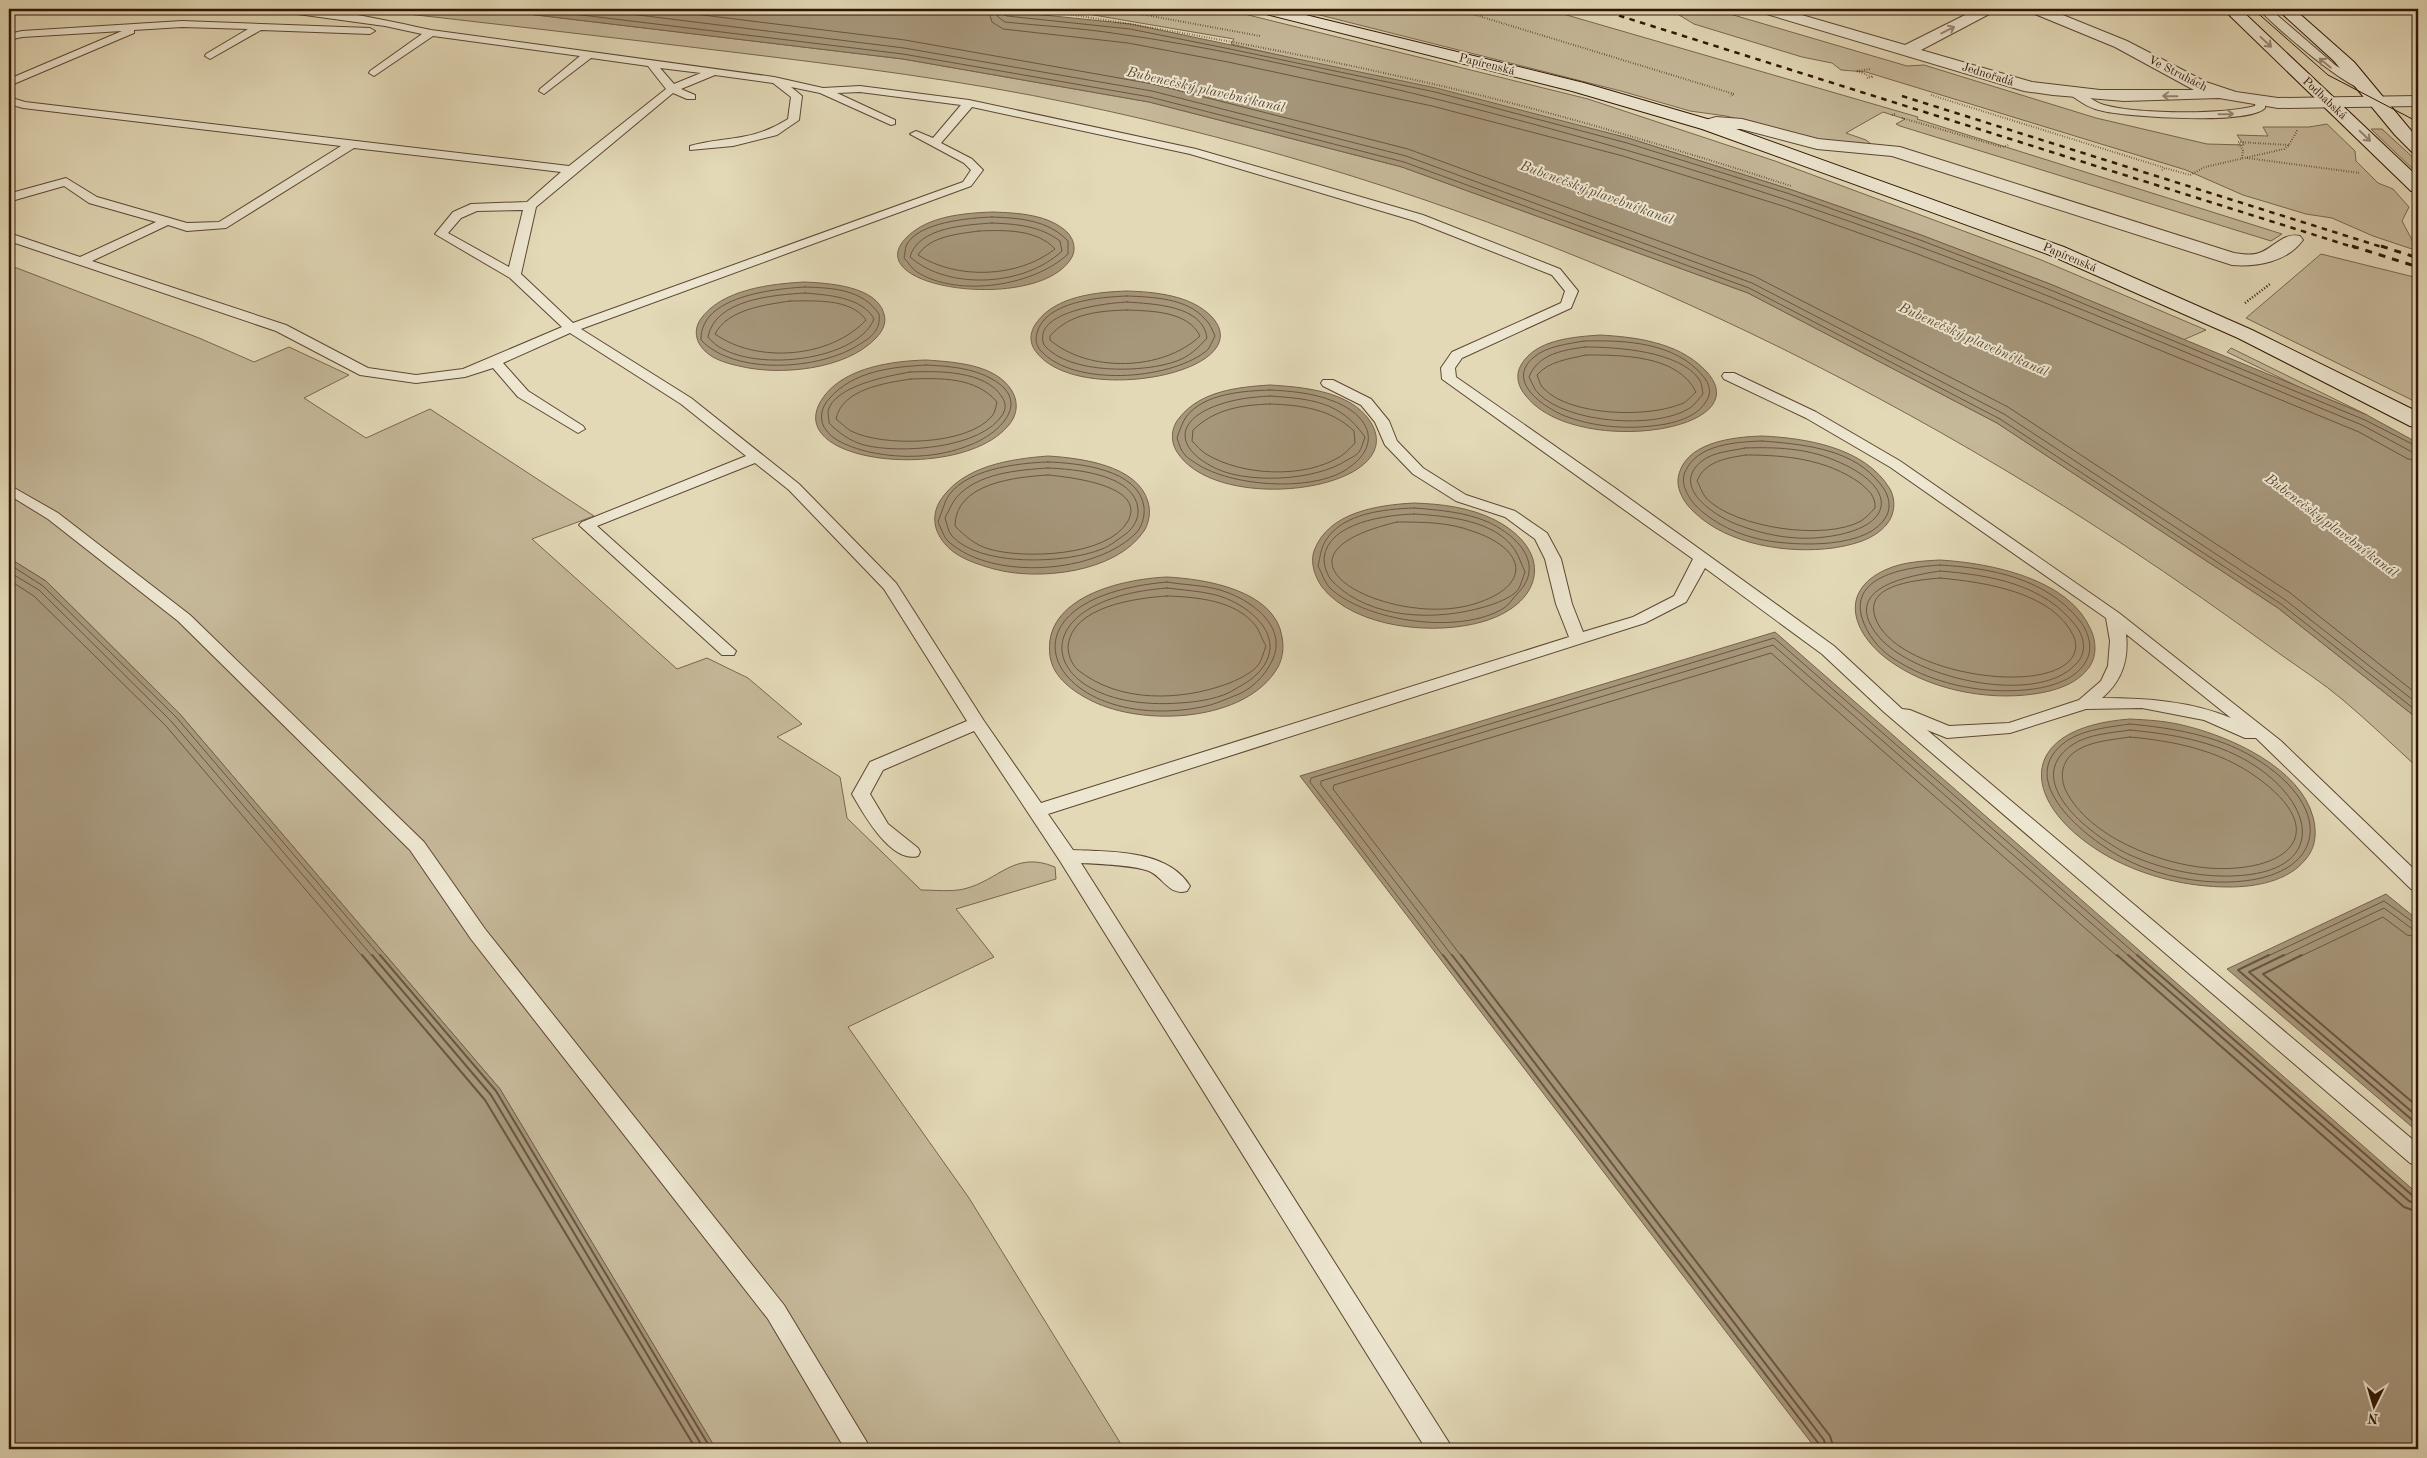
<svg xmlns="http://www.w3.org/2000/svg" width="2427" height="1458" font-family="'Old Standard TT',serif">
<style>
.green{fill:#c5b899;stroke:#7a664f}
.water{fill:#a6967a;stroke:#77624b}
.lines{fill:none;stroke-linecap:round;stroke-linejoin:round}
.shore-far1{stroke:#6b5640;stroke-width:1}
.shore{stroke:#6b5640;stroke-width:2}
.lane-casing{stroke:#5d4632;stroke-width:2}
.street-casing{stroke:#5d4632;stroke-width:2}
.secondary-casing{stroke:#301505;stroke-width:2}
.path-far1{stroke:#301505;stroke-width:2;stroke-dasharray:0.5 2;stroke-linecap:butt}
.path{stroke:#301505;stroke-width:2.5;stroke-dasharray:1 2;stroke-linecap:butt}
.lane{fill:#ede6d0;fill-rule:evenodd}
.street{fill:#ede6d0;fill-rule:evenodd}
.secondary{fill:#ede6d0;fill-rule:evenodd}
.tram{stroke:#301505;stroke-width:1}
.rail-far1{stroke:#301505;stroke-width:2.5;stroke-dasharray:5.5 5.5;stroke-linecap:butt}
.rail{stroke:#301505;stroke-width:3;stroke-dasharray:7 7;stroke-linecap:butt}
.oneway{stroke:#988875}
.labels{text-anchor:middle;stroke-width:4;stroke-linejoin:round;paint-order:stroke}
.far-street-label{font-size:12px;fill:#301505;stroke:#ede6d0}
.far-water-label{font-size:14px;font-style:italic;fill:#5f4934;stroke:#ede6d0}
</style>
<rect width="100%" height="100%" fill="#e3d9b7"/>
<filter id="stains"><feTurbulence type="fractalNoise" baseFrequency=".004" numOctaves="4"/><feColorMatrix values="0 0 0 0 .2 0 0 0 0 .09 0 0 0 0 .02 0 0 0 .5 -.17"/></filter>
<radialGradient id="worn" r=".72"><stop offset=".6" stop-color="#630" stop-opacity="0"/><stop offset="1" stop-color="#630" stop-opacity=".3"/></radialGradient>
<g class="green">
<path d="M364 9H486L903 59 1149 102 1402 167 1748 293 1997 423 2278 608 2418 719V768C2393 745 2369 722 2343 700 2323 683 2301 669 2280 654 2228 616 2177 580 2124 545 1805 334 1450 182 1075 104 962 80 847 66 732 52 609 37 487 23 364 9Z"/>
<path d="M1081 9H1224L1588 99 1775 161 2039 259 2206 330 2183 340 2050 284 1921 235 1792 190 1628 138 1231 44 1234 39 1076 12Z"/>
<path d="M1296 9H1546L1918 117 1917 119 2282 234 2271 241 1900 126 1896 124 1905 119 1883 112 1846 133 1866 140 1871 144H1833L1726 116 1690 111 1621 91Z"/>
<path d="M1669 9H1713L1907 66 1924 65 2096 118 2207 144 2244 145 2237 135 2268 136 2263 127H2309L2327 124 2355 151 2356 161 2378 183 2393 189 2409 207 2402 221 2418 251 2373 236 2332 218 2306 214 2243 195 2186 170 1866 72 1841 70 1832 63 1802 57 1694 24Z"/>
<path d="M2371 129H2382L2418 162V174Z"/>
<path d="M2321 254 2418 278V403L2246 318Z"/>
<path d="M9 265 199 338 254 362 289 347 349 375 304 398 366 438 430 409 594 516 532 539 677 669 707 658 748 678 802 724 777 737 840 777 847 818 921 890C934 890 951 892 964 889 1000 880 1014 850 1055 867L1056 879 956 909 994 957 848 1027 969 1198 1124 1449H716L500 1089 179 713 46 581 9 558Z"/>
<path d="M2231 348 2367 415 2303 389 2227 352Z"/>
</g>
<g class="water">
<path d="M486 9H985L1131 24 1436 88 1628 138 1792 190 1921 235 2050 284 2367 415 2418 443V719L2278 608 1997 423 1748 293 1402 167 1149 102 903 59Z"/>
<path d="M993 212C1017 213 1049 214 1068 233 1074 240 1076 249 1072 257 1041 314 854 289 907 237 928 216 964 213 993 212Z"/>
<path d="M804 282C828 283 877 286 884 314 887 323 882 332 876 338 846 370 779 376 739 366 725 363 708 358 700 345 695 337 695 328 700 320 721 289 771 284 804 282Z"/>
<path d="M1127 291C1155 292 1191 295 1212 317 1261 372 1080 407 1037 353 1029 344 1029 332 1037 322 1056 296 1097 292 1127 291Z"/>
<path d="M1600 335C1635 337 1676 342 1703 368 1769 431 1575 459 1526 396 1518 387 1515 375 1521 365 1536 339 1574 337 1600 335Z"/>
<path d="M926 360C954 362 996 364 1012 391 1019 403 1017 416 1008 426 959 484 772 463 825 395 847 367 893 361 926 360Z"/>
<path d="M1270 385C1303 387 1350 391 1370 421 1414 489 1219 518 1177 452 1170 441 1171 427 1180 417 1201 391 1238 387 1270 385Z"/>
<path d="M1762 436C1805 438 1865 447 1890 489 1896 500 1895 514 1887 524 1874 540 1852 545 1833 548 1788 554 1728 545 1694 512 1685 504 1677 491 1678 479 1683 442 1733 437 1762 436Z"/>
<path d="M1048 456C1080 458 1138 465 1148 502 1151 512 1149 523 1144 531 1116 573 1038 581 994 569 973 563 951 556 940 537 933 526 933 512 940 501 962 466 1010 459 1048 456Z"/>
<path d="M1414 503C1441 504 1469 507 1495 520 1553 550 1545 602 1485 621 1437 636 1355 629 1322 587 1315 577 1310 563 1314 551 1328 512 1378 505 1414 503Z"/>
<path d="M9 558 46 581 179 713 500 1089 716 1449H9Z"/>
<path d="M1940 560C1989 563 2069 578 2091 630 2096 641 2097 655 2090 666 2078 684 2055 691 2034 694 1985 701 1927 689 1887 659 1853 633 1838 592 1885 570 1902 562 1922 561 1940 560Z"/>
<path d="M1167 577C1205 579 1275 590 1282 637 1284 647 1283 657 1278 667 1247 722 1144 727 1092 701 1074 692 1053 678 1050 656 1042 597 1122 579 1167 577Z"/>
<path d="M1775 632 2418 1194V1449H1816L1300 776Z"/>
<path d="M2130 719C2148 720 2168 721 2186 726 2231 737 2300 768 2313 817 2317 832 2316 848 2305 860 2288 881 2256 887 2229 887 2188 887 2146 877 2109 857 2020 807 2011 728 2130 719Z"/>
<path d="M2386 894 2418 920V1132L2227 969Z"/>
</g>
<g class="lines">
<g class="shore-far1">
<path d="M532 9 903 54 1150 97 1404 162 1749 288 2000 419 2281 604 2418 712"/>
<path d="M590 9 904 48 1152 91 1406 156 1752 283 2004 414 2284 599 2418 704"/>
<path d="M654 9 905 40 1153 84 1408 149 1754 276 2008 407 2289 592 2418 695"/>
<path d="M988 9 992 22 1003 29 1128 43 1228 62 1432 106 1623 156 1786 207 1915 253 2043 302 2359 432 2408 459 2418 460"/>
<path d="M996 9 998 17 1005 22C1043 26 1081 28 1119 34 1206 46 1292 66 1378 85 1561 128 1742 181 1918 246 2068 301 2214 365 2362 425L2412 452 2418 453"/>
<path d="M1002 9 1003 14 1007 16 1130 29 1230 49 1435 92 1627 143 1790 194 1920 240 2048 289 2365 420 2418 447"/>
<path d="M992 217C1020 218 1048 220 1068 241V254C1034 286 958 298 917 272 912 269 908 262 904 258 905 255 905 249 906 246 917 222 969 218 992 217Z"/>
<path d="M992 223C1017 224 1040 226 1060 241L1062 251C1025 286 949 291 910 257 918 227 966 225 992 223Z"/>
<path d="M979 231C1004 230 1037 229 1055 249 1018 278 957 280 918 255 930 236 958 234 979 231Z"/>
<path d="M805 287C833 288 862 289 879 314 881 329 872 337 860 344 821 370 735 376 701 340 700 296 773 289 805 287Z"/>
<path d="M805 293C828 295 862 297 874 319 856 364 737 375 708 337 715 299 774 295 805 293Z"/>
<path d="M1127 296C1152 297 1187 298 1205 319 1210 323 1212 330 1215 336 1212 341 1210 349 1205 352 1168 380 1074 387 1041 351 1036 346 1035 339 1037 333 1045 301 1101 297 1127 296Z"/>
<path d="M790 301C814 301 851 298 866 320 831 358 757 364 715 334 728 309 765 305 790 301Z"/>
<path d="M1127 302C1153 304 1203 305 1207 338 1198 348 1190 356 1177 361 1144 373 1069 375 1044 345 1031 311 1108 303 1127 302Z"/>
<path d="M1127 310C1151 311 1188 311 1200 336 1163 371 1089 373 1050 340V336C1070 313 1099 311 1127 310Z"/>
<path d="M1584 341C1625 340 1675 342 1703 376 1709 383 1712 392 1707 400 1699 415 1681 421 1666 424 1632 430 1597 428 1565 416 1543 407 1505 381 1534 357 1547 346 1568 344 1584 341Z"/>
<path d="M1585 347C1617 347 1679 351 1699 379 1702 383 1702 389 1703 394 1699 398 1695 405 1690 408 1655 430 1568 423 1539 394 1534 390 1532 382 1529 377 1538 354 1563 350 1585 347Z"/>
<path d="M1586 355C1622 355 1678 355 1696 392 1691 396 1687 402 1681 404 1647 418 1571 416 1544 389 1540 386 1539 379 1537 375 1549 361 1569 359 1586 355Z"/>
<path d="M926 365C948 366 973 368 992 379 1033 402 999 434 970 445 938 458 902 459 869 452 854 448 832 442 824 427 819 418 822 406 829 399 853 371 891 367 926 365Z"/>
<path d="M910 372C938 371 985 370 1002 397 1006 403 1006 408 1003 414 982 449 899 454 864 445 850 441 839 433 829 423 829 420 828 415 828 411 834 386 888 376 910 372Z"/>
<path d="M911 379C941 378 976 377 997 402 996 406 995 413 992 416 968 446 882 447 851 431 846 428 841 423 836 419 842 389 885 383 911 379Z"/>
<path d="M1270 390C1291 391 1313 393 1333 401 1372 416 1383 447 1344 471 1308 492 1231 486 1197 464 1193 461 1188 459 1185 455 1181 451 1179 444 1177 438 1179 432 1182 423 1186 417 1204 393 1244 391 1270 390Z"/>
<path d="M1270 396C1311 399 1340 401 1365 437 1363 442 1362 448 1359 452 1357 455 1351 458 1347 460 1316 481 1244 485 1211 466 1173 445 1178 419 1218 405 1235 399 1252 397 1270 396Z"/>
<path d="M1270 404C1301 405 1331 409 1354 431L1355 443C1351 447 1346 453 1341 456 1305 479 1242 476 1206 454 1201 451 1196 445 1192 441L1193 430C1215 409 1241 405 1270 404Z"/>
<path d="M1762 441C1800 444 1848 448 1875 478 1885 488 1893 501 1887 515 1870 550 1795 546 1763 540 1739 535 1714 524 1696 506 1688 497 1680 484 1685 472 1697 444 1736 442 1762 441Z"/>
<path d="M1745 448C1775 447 1806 448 1834 460 1899 486 1898 528 1825 537 1795 541 1764 535 1736 524 1713 515 1670 486 1702 461 1713 452 1731 451 1745 448Z"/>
<path d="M1746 455C1786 455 1826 459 1860 483 1868 490 1876 496 1875 508 1871 512 1866 518 1861 521 1825 541 1735 528 1706 498 1702 493 1700 486 1697 481 1705 461 1727 458 1746 455Z"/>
<path d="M1048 462C1078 463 1139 469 1144 507 1145 516 1142 526 1137 532 1097 574 993 581 949 542 944 538 941 528 938 522 941 515 943 507 946 500 962 469 1018 463 1048 462Z"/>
<path d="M1048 468C1074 469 1135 474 1138 509 1139 518 1134 527 1127 533 1120 538 1110 546 1102 549 1065 564 980 567 952 536 948 532 947 523 945 518 948 512 952 503 956 498 977 473 1018 470 1048 468Z"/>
<path d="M1048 475C1068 477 1147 485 1128 521 1108 557 1023 559 989 549 975 545 965 536 955 526 955 483 1016 477 1048 475Z"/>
<path d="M1414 508C1439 510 1465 512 1488 522 1518 536 1546 565 1517 594 1513 598 1509 605 1504 608 1461 635 1368 622 1331 589 1325 584 1322 573 1318 566 1320 558 1321 547 1326 540 1343 513 1385 509 1414 508Z"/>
<path d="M1414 514C1447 516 1495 520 1515 550 1519 557 1522 565 1525 572 1523 577 1521 585 1518 590 1511 598 1495 604 1484 607 1436 621 1371 620 1333 582 1327 576 1324 566 1324 558 1328 522 1387 515 1414 514Z"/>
<path d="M1397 522C1422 522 1448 522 1472 531 1527 549 1533 586 1474 604 1394 629 1246 558 1397 522Z"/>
<path d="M9 564 43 586 176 717 381 957"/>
<path d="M1940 565C1991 568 2046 578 2080 621 2089 633 2094 649 2085 663 2073 682 2046 688 2025 690 1979 694 1929 683 1891 657 1878 648 1867 634 1862 618 1849 574 1911 567 1940 565Z"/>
<path d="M1940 571C1990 575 2044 584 2076 626 2085 638 2087 653 2076 664 2036 708 1906 677 1875 632 1843 587 1909 576 1940 571Z"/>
<path d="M9 572 39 590 171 721 373 957"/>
<path d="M1940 578C1983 582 2054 592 2074 637 2078 647 2075 657 2066 664 2026 695 1885 668 1874 613 1868 583 1921 580 1940 578Z"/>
<path d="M9 580 34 596 166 726 363 957"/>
<path d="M1167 582C1184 585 1203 585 1220 590 1250 599 1289 626 1272 661 1265 676 1250 691 1234 696 1224 700 1213 705 1202 707 1052 736 980 599 1167 582Z"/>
<path d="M1167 588C1183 590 1200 591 1216 595 1249 604 1291 638 1258 673 1253 679 1244 684 1237 688 1221 699 1197 702 1179 703 1040 713 1011 600 1167 588Z"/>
<path d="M1167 596C1196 597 1235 600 1255 625 1259 630 1262 639 1266 646 1264 651 1262 659 1259 664 1253 673 1237 680 1227 684 1180 701 1119 703 1078 670 1071 664 1068 654 1068 646 1072 606 1137 598 1167 596Z"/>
<path d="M2130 724C2172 728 2216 735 2253 757 2342 810 2325 885 2217 882 2185 881 2151 873 2123 858 2087 839 2010 779 2068 740 2086 729 2110 727 2130 724Z"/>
<path d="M2130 730C2171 734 2214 741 2249 762 2317 803 2329 873 2232 876 2197 877 2162 869 2130 855 2096 839 2018 782 2072 745 2088 734 2111 733 2130 730Z"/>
<path d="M2130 737C2174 741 2218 750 2255 776 2336 833 2286 874 2208 868 2160 864 2089 837 2066 791 2060 778 2061 764 2072 754 2087 741 2112 740 2130 737Z"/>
<path d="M1444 957 1310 782 1311 778 1774 638 2139 957"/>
<path d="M1453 957 1321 785V781L1773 645 2130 957"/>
<path d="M1462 957 1333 789 1334 785 1771 653 2118 957"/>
<path d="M2266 957 2384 901 2413 922 2418 923"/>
<path d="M2281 957 2384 908 2411 928 2418 930"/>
<path d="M2299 957 2383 917 2407 935 2418 937"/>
</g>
<g class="shore">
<path d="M362 955 485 1100 696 1449"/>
<path d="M372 955 491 1095 704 1449"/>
<path d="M380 955 496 1091 711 1449"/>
<path d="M1443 955 1819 1444 1820 1449"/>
<path d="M1452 955 1824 1440 1826 1449"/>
<path d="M1461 955 1830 1436 1834 1449"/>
<path d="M2117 955 2404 1207 2418 1212"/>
<path d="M2128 955 2409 1201 2418 1204"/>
<path d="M2137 955 2413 1196 2418 1198"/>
<path d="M2269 955 2238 970 2418 1125"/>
<path d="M2284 955 2249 972 2418 1117"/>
<path d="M2302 955 2263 974 2418 1107"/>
</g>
<defs>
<g id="lane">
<path d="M278 9C326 6 383 20 431 30L774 77 823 88 860 86 969 100 1196 149 1423 215 1560 269 1578 291 1571 308 1462 358 1455 368 1456 377 1615 488 1834 646 1902 709 1910 710 1949 726 2009 723 2079 700 2101 681 2108 666 2110 641 2106 618 1890 467 1806 418 1724 379 1722 376 1724 373H1734L1816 412 1900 461 2119 613 2281 741 2418 873V891L2411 889 2256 738H2245L2204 720 2142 708 2086 709 2010 733 1947 738 1927 730 2418 1144V1166L2410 1163 1884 712 1822 654 1705 568 1686 602 1645 623 1048 814 1073 850C1110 852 1167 849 1190 886L1187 891C1170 896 1164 879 1151 872 1138 865 1097 864 1081 863L1453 1449H1426L1060 861 974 731 883 770 870 794 888 824 918 848 920 852 918 856C891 864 863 813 852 794L870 762 967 721 884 589 789 490 755 463 597 526 736 651 734 655H722L579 525 582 522 746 456 681 404 570 333 503 363 528 391 583 426 585 429 578 433 518 397 493 368 465 377 416 383 360 375 276 331 9 241V233L80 257 156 222 89 203 64 186 15 200 9 198V191L15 192 66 178 97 197 187 223 219 222 341 146 23 108 9 104V97L25 102 569 166 666 89 648 66 591 58 544 94 539 91 540 89 580 56 433 36 374 76 369 73 370 71 422 34 385 26 283 12ZM660 68 701 73 674 84ZM715 75 773 83 791 97 788 119C752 142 728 136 690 146V150L733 146 777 135 799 120 802 96 791 87 820 93 891 125 895 124V120L837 93 860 92 961 105 933 138 916 131 910 134 964 163 971 170 963 182 573 323 521 274 536 207 673 93 687 99H695V95L681 89ZM972 107 1190 154 1415 221 1552 275 1565 291 1561 303 1452 352 1441 368 1442 379 1693 559 1674 596 1633 617 1583 632 1572 604 1561 559 1547 533 1515 511 1466 495 1423 468 1397 441 1389 421 1371 399 1333 380H1323L1321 383 1323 386 1361 405 1375 422 1385 445 1413 474 1456 501 1505 517 1535 539 1545 559 1556 604 1569 637 1041 803 984 721 896 583 799 484 691 398 581 329 971 186 983 170 972 159 941 143ZM354 148 561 172 527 202 471 204 453 212 435 234 510 278 562 327 463 369 416 375 368 368 286 325 92 261 168 225 187 231 226 228ZM523 210 509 267 448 233 461 218 477 211ZM2126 634 2231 718C2191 701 2145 698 2102 698 2122 681 2129 660 2126 634Z"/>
<path d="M2259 9H2270L2335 65 2370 87V91C2354 95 2271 24 2259 9Z"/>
<path d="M182 21 370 28 375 31 370 34 261 30 210 59 205 56 206 54 248 29 182 27 134 30V33L9 86V79L122 31 22 37 9 40V34L22 31Z"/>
<path d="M2076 91C2086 93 2093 102 2104 105 2138 114 2220 115 2255 106L2256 100 2260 99 2265 102V108C2249 125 2128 117 2103 111 2091 109 2082 103 2072 96L2071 94Z"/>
<path d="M9 485 58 513 190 615 424 842 485 929 784 1305 871 1449H845L768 1319 471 939 410 850 178 621 48 519 9 495Z"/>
</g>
<g id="street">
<path d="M1757 9H1781L1905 45 1977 9H1996L1993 12 1921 50 2032 82 2100 90H2194L2115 47 2030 12 2027 9H2048L2127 41 2206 82 2236 92 2278 98 2418 96V106L2278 108 2219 98 2124 101 2053 95 2024 91 1760 12Z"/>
<path d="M1716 117 1742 119 1818 139 1900 147 2234 253C2242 254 2251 256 2259 253 2274 248 2283 232 2300 236L2303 240C2287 262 2257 267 2232 265L1892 156 1817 149 1741 129H1702L1699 125 1702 121Z"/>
</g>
<g id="secondary">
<path d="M1255 9H1281L1584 83 1714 121 2064 247 2252 330 2418 412V428L2410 426 2238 338 2050 255 1702 129 1572 91 1258 12Z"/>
<path d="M2223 9H2240L2418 177V192L2411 191Z"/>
<path d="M2277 9H2294L2354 62 2418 139V153L2412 152 2395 135 2334 61Z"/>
</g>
</defs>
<use href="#lane" class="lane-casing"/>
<use href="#street" class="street-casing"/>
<use href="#secondary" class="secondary-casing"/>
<g class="path-far1">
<path d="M1034 9C1162 28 1289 51 1415 80 1542 108 1667 146 1791 186"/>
<path d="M1089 9 1146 15 1260 36"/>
<path d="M1456 9 1734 94 1730 96"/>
<path d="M1146 15 1148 9"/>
<path d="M1867 78 1873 77 1856 71 1871 69"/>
<path d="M1931 95 2165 168"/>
<path d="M1892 115 1895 114"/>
<path d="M1902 118 2002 147 2009 145"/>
<path d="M2242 158 2243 150 2238 142 2289 145"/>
<path d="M2247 158 2360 173"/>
<path d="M2162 170 2165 168 2190 175 2205 167 2284 149 2289 145 2298 129"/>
</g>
<path class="path" d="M2245 303 2270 284"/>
<use href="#lane" class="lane"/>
<use href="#street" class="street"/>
<use href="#secondary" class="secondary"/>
<path class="tram" d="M2253 9 2328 75 2418 122"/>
<g class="rail-far1">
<path d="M1598 9 2356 248"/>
<path d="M1902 96 2385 248"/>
</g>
<g class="rail">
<path d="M2352 246 2418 267"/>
<path d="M2381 246 2418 258"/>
</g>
</g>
<defs><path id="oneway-shaft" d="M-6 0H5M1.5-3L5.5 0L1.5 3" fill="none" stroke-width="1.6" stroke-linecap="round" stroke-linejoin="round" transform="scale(1.25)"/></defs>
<g class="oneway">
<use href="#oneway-shaft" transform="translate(1948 30) rotate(-27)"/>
<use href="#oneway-shaft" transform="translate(2266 42) rotate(43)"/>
<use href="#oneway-shaft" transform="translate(2325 63) rotate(-141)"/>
<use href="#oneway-shaft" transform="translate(2170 96) rotate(-179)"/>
<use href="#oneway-shaft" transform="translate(2226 114) rotate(-1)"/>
<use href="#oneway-shaft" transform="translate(2365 136) rotate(44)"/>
</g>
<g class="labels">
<g class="far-street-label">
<text transform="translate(1487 64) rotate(14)" y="4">Papírenská</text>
<text transform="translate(2178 73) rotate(27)" y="4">Ve Struhách</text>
<text transform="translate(1988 74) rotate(17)" y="4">Jednořadá</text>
<text transform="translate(2325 98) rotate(43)" y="4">Podbabská</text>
<text transform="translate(2070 257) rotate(23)" y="4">Papírenská</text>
</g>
<g class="far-water-label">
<text transform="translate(1206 89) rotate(13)" y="5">Bubenečský plavební kanál</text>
<text transform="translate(1597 192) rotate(20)" y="5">Bubenečský plavební kanál</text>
<text transform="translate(1974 339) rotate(24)" y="5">Bubenečský plavební kanál</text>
<text transform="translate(2332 525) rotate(37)" y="5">Bubenečský plavební kanál</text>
</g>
</g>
<rect width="2427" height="1458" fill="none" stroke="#e3d9b7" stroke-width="30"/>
<rect x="10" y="10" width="2407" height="1438" fill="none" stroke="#301505" stroke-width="2.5"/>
<rect x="15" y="15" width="2397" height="1428" fill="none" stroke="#301505"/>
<g transform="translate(2374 1406) rotate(185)" stroke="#ede6d0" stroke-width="4" paint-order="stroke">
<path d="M0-4L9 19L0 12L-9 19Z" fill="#301505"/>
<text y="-8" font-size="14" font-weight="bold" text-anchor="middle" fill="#301505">N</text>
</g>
<rect width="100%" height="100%" filter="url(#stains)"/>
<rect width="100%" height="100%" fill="url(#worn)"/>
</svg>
